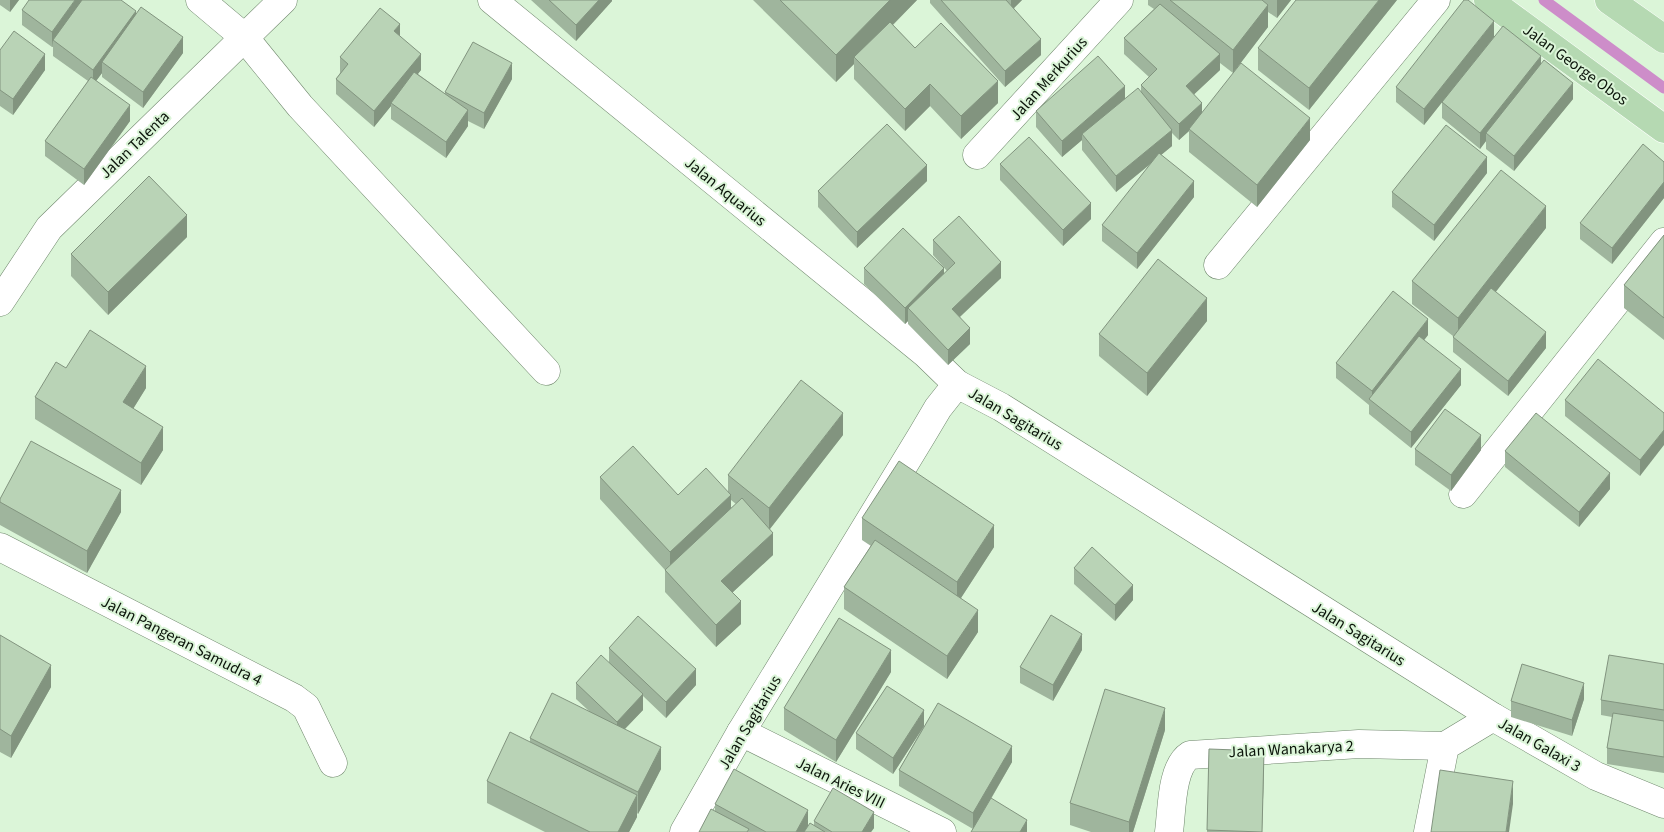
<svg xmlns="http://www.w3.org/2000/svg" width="1664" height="832" font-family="'Source Sans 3',sans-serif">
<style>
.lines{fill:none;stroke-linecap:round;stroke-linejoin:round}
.stream{stroke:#cd8dc9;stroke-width:11}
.street-casing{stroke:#70876d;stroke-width:29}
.primary-casing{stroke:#fff;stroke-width:29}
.street{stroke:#fff;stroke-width:28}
.primary{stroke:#b5d9b2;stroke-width:28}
.wall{fill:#9fb59d;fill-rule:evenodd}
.shaded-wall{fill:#82947f}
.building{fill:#b9d3b6;stroke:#82947f}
.labels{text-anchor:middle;stroke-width:4;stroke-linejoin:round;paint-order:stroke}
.street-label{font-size:16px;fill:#0b140a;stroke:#dbf5d8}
</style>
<rect width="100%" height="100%" fill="#dbf5d8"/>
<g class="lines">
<path class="stream" d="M1544 0 1664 88"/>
<defs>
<g id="street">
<path d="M200 0 244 37 300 106 546 371"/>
<path d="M492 0 926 354 957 384"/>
<path d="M977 155 1119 0"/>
<path d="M1218 265 1436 0"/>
<path d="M0 302 49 228 283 0"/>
<path d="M1463 494 1664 242"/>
<path d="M0 547 294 698 306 707 333 763"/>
<path d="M741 732 942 832"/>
<path d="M684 832 741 732 922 435 938 408 957 384 1001 407 1493 717 1596 776 1664 804"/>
<path d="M1169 832C1172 810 1171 767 1190 755L1359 744 1445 746"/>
<path d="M1428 832 1445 746 1493 717"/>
</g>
<g id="primary">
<path d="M1488 0 1664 129"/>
<path d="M1609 0 1664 39"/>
</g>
</defs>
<use href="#street" class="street-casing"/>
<use href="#primary" class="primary-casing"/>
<use href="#street" class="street"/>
<use href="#primary" class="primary"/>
</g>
<g class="wall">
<path d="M0 0H19L10 12 0 5Z"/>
<path d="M531 0H612V1L576 41Z"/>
<path d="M753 0H917L893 25 915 48 998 103 961 139 930 106 905 131 854 79V64L836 82Z"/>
<path d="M930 0H1022L1014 8 1041 55 1005 87 930 3Z"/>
<path d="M1148 0H1291L1277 18 1268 12V27L1233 73 1220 63V70L1194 94 1202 113 1310 140 1257 207 1189 152V131L1179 140 1172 133V146L1161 155 1194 197 1137 269 1102 241V225L1153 162 1116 192 1082 150V140L1062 157 1036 127V111L1125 99 1141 92V85L1149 77 1124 54V38L1154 9 1148 5Z"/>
<path d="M1397 0 1309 110 1258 70V48Z"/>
<path d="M22 10 136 15 183 53 143 108 102 77V73L96 81 130 121 84 185 45 156V141L88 81 53 56V47H52L22 25Z"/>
<path d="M400 36 421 70 418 74 445 94V92L512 79 484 129 468 121V126L446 158 391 119V106L374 127 336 94V79L340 73V57Z"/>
<path d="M1494 36 1541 64 1573 99 1514 171 1486 149V141L1480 149 1442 118V102L1424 125 1396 102V87Z"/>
<path d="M0 50 45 70 13 115 0 106Z"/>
<path d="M1664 162V198L1612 264 1580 239V223Z"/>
<path d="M1000 164 1091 219 1063 246 1000 180Z"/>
<path d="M1487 173 1434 241 1392 207V192Z"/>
<path d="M927 181 857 248 818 207V191Z"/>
<path d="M1546 228 1495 292 1546 348 1508 396 1453 352V336L1412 304V281Z"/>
<path d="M1664 235V340L1624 308V285Z"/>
<path d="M187 237 108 315 71 276V254Z"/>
<path d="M933 240 1001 278 960 317 970 344 948 365 908 324V321L905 324 864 284V268L944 274 947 271 933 255Z"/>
<path d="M1207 321 1147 396 1099 356V334Z"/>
<path d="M1428 335 1424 340 1461 385 1411 448 1369 414V405L1336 378V363Z"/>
<path d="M66 368 146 388 133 409 163 450 141 485 35 419V397Z"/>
<path d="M1565 400 1664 413 1640 476 1565 416Z"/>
<path d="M843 435 770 529 773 555 732 593 741 624 716 647 665 592V570L600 499V477L678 495 728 492V475ZM731 500 736 504 731 508Z"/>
<path d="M1415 449 1481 450 1451 491 1415 465Z"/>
<path d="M1505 451 1610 489 1579 527 1505 467Z"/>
<path d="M0 499 121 512 87 573 0 525Z"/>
<path d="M862 518 994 547 961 598 978 632 947 679 844 609V587L871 546 862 540Z"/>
<path d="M1074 568 1133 600 1115 621 1074 584Z"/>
<path d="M0 635 51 687 11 758 0 752Z"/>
<path d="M609 648 696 685 666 718 643 696V710L625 729 661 769 638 814 637 813V817L629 832H545L487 803V781L530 742V738L589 711 576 699V683L609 662Z"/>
<path d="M1082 650 1053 701 1020 683V667Z"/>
<path d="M1664 664V773L1607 764V748L1612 717 1601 715V700Z"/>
<path d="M891 672 836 762 784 730V708Z"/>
<path d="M1584 699 1572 736 1511 717V701Z"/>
<path d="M924 726 1012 762 991 799 1027 832 973 829 899 786V770L922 729 893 774 856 749V733Z"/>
<path d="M1165 730 1133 832H1091L1070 825V803Z"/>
<path d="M1209 749 1264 767 1262 832H1207Z"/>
<path d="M715 804 808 826 814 825V821L874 828 871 832H699L715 811Z"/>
</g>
<g class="shaded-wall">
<path d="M10 0H19L10 12Z"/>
<path d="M75 0H87L53 40 52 47V32Z"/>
<path d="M599 0H612V1L576 41V25Z"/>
<path d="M890 0H917L858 60 854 57V64L836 82V55Z"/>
<path d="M1011 0H1022L1011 11Z"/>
<path d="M1277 0H1291L1277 18Z"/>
<path d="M1379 0H1397L1309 110V88Z"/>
<path d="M1268 5V27L1233 73V50Z"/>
<path d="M136 11V27L102 62V73L93 85V70Z"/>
<path d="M1494 21V37L1424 125V109Z"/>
<path d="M400 24V40L394 31Z"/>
<path d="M183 37V53L143 108V92Z"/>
<path d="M1041 39V55L1005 87V71Z"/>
<path d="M45 54V70L13 115V99Z"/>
<path d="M421 54V70L393 104 391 103V106L374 127V111Z"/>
<path d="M1220 54V70L1186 102V86Z"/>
<path d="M1541 56V72L1486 133V141L1480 149V133Z"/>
<path d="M512 63V79L484 129V113Z"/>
<path d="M998 81V103L961 139V116Z"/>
<path d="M1573 83V99L1514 171V156Z"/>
<path d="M930 84V106L905 131V109Z"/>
<path d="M1125 86V102L1082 134V140L1062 157V141Z"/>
<path d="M1202 103V118L1189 129V131L1179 140V124Z"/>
<path d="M130 105V121L84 185V169Z"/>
<path d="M468 110V126L446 158V142Z"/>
<path d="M1310 118V140L1257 207V185Z"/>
<path d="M1172 130V146L1116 192V176Z"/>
<path d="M1487 157V173L1434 241V225Z"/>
<path d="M927 165V181L857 248V232Z"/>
<path d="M1194 181V197L1137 269V253Z"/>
<path d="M1664 182V198L1612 264V248Z"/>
<path d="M1091 203V219L1063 246V230Z"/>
<path d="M1546 206V228L1458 340V318Z"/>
<path d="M187 215V237L108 315V292Z"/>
<path d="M1001 262V278L952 324V309Z"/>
<path d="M944 268V283L908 308V321L905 324V308Z"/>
<path d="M1207 298V321L1147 396V373Z"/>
<path d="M1428 319V335L1375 403 1372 400V391Z"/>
<path d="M970 328V344L948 365V350Z"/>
<path d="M1546 332V348L1508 396V381Z"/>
<path d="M146 366V388L123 425V402Z"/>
<path d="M1461 369V385L1411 448V432Z"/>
<path d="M843 413V435L769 530V508Z"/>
<path d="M163 427V450L141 485V463Z"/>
<path d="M1664 430V445L1640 476V460Z"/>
<path d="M1481 435V450L1451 491V475Z"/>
<path d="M1610 473V489L1579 527V512Z"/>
<path d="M121 490V512L87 573V551Z"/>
<path d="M731 495V517L670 575V552Z"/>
<path d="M994 525V547L957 604V582Z"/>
<path d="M773 533V555L721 603V581Z"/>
<path d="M1133 585V600L1115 621V605Z"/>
<path d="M741 601V624L716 647V625Z"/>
<path d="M978 610V632L947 679V656Z"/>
<path d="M1082 634V650L1053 701V685Z"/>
<path d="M891 650V672L836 762V740Z"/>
<path d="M51 665V687L11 758V736Z"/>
<path d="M696 669V685L666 718V702Z"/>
<path d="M1584 683V699L1572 736V720Z"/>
<path d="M643 694V710L617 737V722Z"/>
<path d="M1165 708V730L1133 832H1129V822Z"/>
<path d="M924 710V726L893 774V758Z"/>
<path d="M1012 746V762L973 829V813Z"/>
<path d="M661 747V769L638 814V792Z"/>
<path d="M1264 751V767L1262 832Z"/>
<path d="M1513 781V804L1509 832H1506Z"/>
<path d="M637 795V817L629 832H618Z"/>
<path d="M808 810V826L804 832H796Z"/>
<path d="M874 812V828L871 832H862Z"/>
<path d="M1027 820V832H1020Z"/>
</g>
<g class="building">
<path d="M29 0H75L52 32 22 10Z"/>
<path d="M82 0H121L136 11 93 70 53 40Z"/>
<path d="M549 0H599L576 25Z"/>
<path d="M780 0H890L836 55Z"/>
<path d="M941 0H1006L1041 39 1005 71Z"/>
<path d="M1170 0H1262L1268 5 1233 50Z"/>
<path d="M1296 0H1379L1309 88 1258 48Z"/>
<path d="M1464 0H1468L1494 21 1424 109 1396 87Z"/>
<path d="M1160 4 1220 54 1186 86 1202 103 1179 124 1141 85 1157 69 1124 38Z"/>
<path d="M141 7 183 37 143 92 102 62Z"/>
<path d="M380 8 400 24 394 31 421 54 374 111 336 79 348 64 340 57Z"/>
<path d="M890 22 915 48 941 23 998 81 961 116 930 84 905 109 854 57Z"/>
<path d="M1503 26 1541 56 1480 133 1442 102Z"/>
<path d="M14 31 45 54 13 99 0 90V50Z"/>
<path d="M473 42 512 63 484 113 445 92Z"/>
<path d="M1098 56 1125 86 1062 141 1036 111Z"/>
<path d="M1544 60 1573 83 1514 156 1486 133Z"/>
<path d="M1241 63 1310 118 1257 185 1189 129Z"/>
<path d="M414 72 468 110 446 142 391 103Z"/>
<path d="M91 77 130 105 84 169 45 141Z"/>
<path d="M1138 88 1172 130 1116 176 1082 134Z"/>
<path d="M887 124 927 165 857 232 818 191Z"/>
<path d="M1446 125 1487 157 1434 225 1392 192Z"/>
<path d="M1029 137 1091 203 1063 230 1000 164Z"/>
<path d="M1643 144 1664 162V182L1612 248 1580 223Z"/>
<path d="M1159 153 1194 181 1137 253 1102 225Z"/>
<path d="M1501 170 1546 206 1458 318 1412 281Z"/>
<path d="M149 176 187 215 108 292 71 254Z"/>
<path d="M959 216 1001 262 952 309 970 328 948 350 908 308 955 263 933 240Z"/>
<path d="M903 228 944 268 905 308 864 268Z"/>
<path d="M1664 235V318L1624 285Z"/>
<path d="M1158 259 1207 298 1147 373 1099 334Z"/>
<path d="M1491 288 1546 332 1508 381 1453 337Z"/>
<path d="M1393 291 1428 319 1372 391 1336 363Z"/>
<path d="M90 330 146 366 123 402 163 427 141 463 35 397 56 362 66 368Z"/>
<path d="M1419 336 1461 369 1411 432 1369 399Z"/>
<path d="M1598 359 1664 413V430L1640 460 1565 400Z"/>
<path d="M801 380 843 413 769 508 728 475Z"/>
<path d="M1445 409 1481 435 1451 475 1415 449Z"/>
<path d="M1536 413 1610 473 1579 512 1505 451Z"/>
<path d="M31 441 121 490 87 551 0 502V499Z"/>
<path d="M633 446 678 495 706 468 731 495 670 552 600 477Z"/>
<path d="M899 461 994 525 957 582 862 518Z"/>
<path d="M742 498 773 533 721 581 741 601 716 625 665 570Z"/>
<path d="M875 540 978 610 947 656 844 587Z"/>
<path d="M1092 547 1133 585 1115 605 1074 568Z"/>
<path d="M1051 615 1082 634 1053 685 1020 667Z"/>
<path d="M638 616 696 669 666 702 609 648Z"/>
<path d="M839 618 891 650 836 740 784 708Z"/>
<path d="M0 635 51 665 11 736 0 729Z"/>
<path d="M601 655 643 694 617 722 576 683Z"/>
<path d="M1609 655 1664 664V710L1601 700Z"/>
<path d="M1522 664 1584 683 1572 720 1511 701Z"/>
<path d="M887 686 924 710 893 758 856 733Z"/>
<path d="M1105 689 1165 708 1129 822 1070 803Z"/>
<path d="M552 693 661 747 638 792 530 738Z"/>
<path d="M938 703 1012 746 973 813 899 770Z"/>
<path d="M1613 713 1664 721V757L1607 748Z"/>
<path d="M510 732 637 795 618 832H590L487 781Z"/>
<path d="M1209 749 1264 751 1262 832 1207 830Z"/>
<path d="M734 769 808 810 796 832H766L715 804Z"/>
<path d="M1440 770 1513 781 1506 832H1431Z"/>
<path d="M833 788 874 812 862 832H832L814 821Z"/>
<path d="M991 798 1027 820 1020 832H971Z"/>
<path d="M711 809 749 829 747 832H699Z"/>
<path d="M810 823 825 832H804Z"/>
</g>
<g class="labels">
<g class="street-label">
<text transform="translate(1576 64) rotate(36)" y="6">Jalan George Obos</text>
<text transform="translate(1048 78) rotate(-48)" y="6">Jalan Merkurius</text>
<text transform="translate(134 144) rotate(-44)" y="6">Jalan Talenta</text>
<text transform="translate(726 191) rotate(39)" y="6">Jalan Aquarius</text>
<text transform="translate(1016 418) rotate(31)" y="6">Jalan Sagitarius</text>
<text transform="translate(1359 633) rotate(32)" y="6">Jalan Sagitarius</text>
<text transform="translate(182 640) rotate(27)" y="6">Jalan Pangeran Samudra 4</text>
<text transform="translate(749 722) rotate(-59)" y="6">Jalan Sagitarius</text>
<text transform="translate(1540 744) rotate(30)" y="6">Jalan Galaxi 3</text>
<text transform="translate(1291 748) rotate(-3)" y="6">Jalan Wanakarya 2</text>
<text transform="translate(841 782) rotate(26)" y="6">Jalan Aries VIII</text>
</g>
</g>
</svg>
